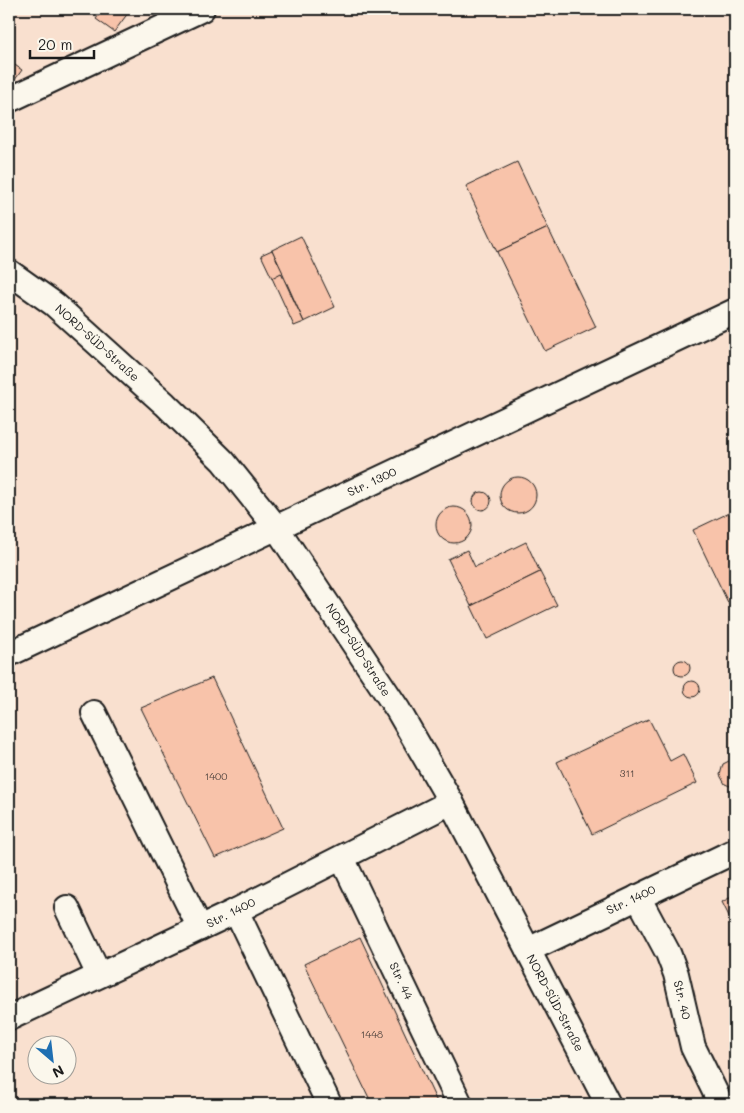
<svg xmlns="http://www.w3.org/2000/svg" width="744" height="1113" font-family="Mali,sans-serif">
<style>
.built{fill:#f9e0cf;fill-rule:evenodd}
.building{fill:#f8c3aa;stroke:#1c1c1c}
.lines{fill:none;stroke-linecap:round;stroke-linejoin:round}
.minor-casing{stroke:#1c1c1c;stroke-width:28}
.minor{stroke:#fbf7ec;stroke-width:24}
.labels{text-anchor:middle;stroke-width:4;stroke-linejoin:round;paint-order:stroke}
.number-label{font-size:10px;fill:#534640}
.street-label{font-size:12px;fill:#1c1c1c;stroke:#fbf7ec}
</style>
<rect width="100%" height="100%" fill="#faeddf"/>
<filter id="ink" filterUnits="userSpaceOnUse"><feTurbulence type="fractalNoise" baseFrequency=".02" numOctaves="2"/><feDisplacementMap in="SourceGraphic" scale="10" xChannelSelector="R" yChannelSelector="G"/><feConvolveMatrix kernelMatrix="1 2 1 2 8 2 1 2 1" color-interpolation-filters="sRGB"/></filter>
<g filter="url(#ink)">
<path class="built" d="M9 9H735V1104H9ZM38 1046H68V1076H38Z"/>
<g class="building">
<path d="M103 9H131L114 32 96 19Z"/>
<path d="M9 61 22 70 9 88Z"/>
<path d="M517 162 548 228 497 252 466 186Z"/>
<path d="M548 228 596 327 545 351 497 252Z"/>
<path d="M301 236 335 307 304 322 272 250Z"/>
<path d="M272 250 283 273 272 278 261 255Z"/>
<path d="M281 273 304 322 294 326 272 278Z"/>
<circle cx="518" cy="495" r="18"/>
<circle cx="482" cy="501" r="9"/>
<circle cx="454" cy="525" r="18"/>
<path d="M735 510V617L693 530Z"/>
<path d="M526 542 540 572 471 606 448 559 467 550 475 567Z"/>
<path d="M540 572 557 605 487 639 471 606Z"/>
<circle cx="682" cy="668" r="8"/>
<path d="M212 678 283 828 215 858 141 708Z"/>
<circle cx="692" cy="689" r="8"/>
<path d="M649 719 670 761 683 754 697 783 592 834 557 762Z"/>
<path d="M733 759 735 760V788L725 784 720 775 723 764Z"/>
<path d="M735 895V928L722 902Z"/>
<path d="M360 937 438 1104H372L304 964Z"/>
</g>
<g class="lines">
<defs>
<g id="minor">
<path d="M9 100 202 9"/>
<path d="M9 272 54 304 165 404 223 461 276 527 398 710 451 802 608 1104"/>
<path d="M9 654 735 311"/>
<path d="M94 713 200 928"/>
<path d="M342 858 460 1104"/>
<path d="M638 897 668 953 676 974 693 1047 721 1104"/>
<path d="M67 908 99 975"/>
<path d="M236 911 329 1104"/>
<path d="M528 950 735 851"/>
<path d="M9 1018 236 911 451 802"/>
</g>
</defs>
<use href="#minor" class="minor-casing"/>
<use href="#minor" class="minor"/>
</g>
</g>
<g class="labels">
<g class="number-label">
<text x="627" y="777">311</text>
<text x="216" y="780">1400</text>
<text x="372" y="1038">1448</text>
</g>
<g class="street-label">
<text transform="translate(97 343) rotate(42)" y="4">NORD-SÜD-Straße</text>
<text transform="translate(372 482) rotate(-25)" y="4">Str. 1300</text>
<text transform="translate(358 650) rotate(57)" y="4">NORD-SÜD-Straße</text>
<text transform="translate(631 900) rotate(-25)" y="4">Str. 1400</text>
<text transform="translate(231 913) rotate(-26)" y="4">Str. 1400</text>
<text transform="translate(401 981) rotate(65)" y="4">Str. 44</text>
<text transform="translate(682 1000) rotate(77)" y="4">Str. 40</text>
<text transform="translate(555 1003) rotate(62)" y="4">NORD-SÜD-Straße</text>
</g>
</g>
<rect width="744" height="1113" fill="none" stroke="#fbf7ec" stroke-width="30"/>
<rect x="15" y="15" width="714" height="1083" fill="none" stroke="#1c1c1c" stroke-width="2" filter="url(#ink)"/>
<g transform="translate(52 1060) rotate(152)"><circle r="24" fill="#fbf7ec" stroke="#a29f99"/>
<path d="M0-4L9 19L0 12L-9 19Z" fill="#1f6fb2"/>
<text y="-8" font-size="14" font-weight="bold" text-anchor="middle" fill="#1c1c1c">N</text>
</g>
<path d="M30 50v8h64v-8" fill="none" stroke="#1c1c1c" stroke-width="2.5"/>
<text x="38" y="50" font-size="15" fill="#1c1c1c" stroke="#fbf7ec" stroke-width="4" paint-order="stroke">20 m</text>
</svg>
